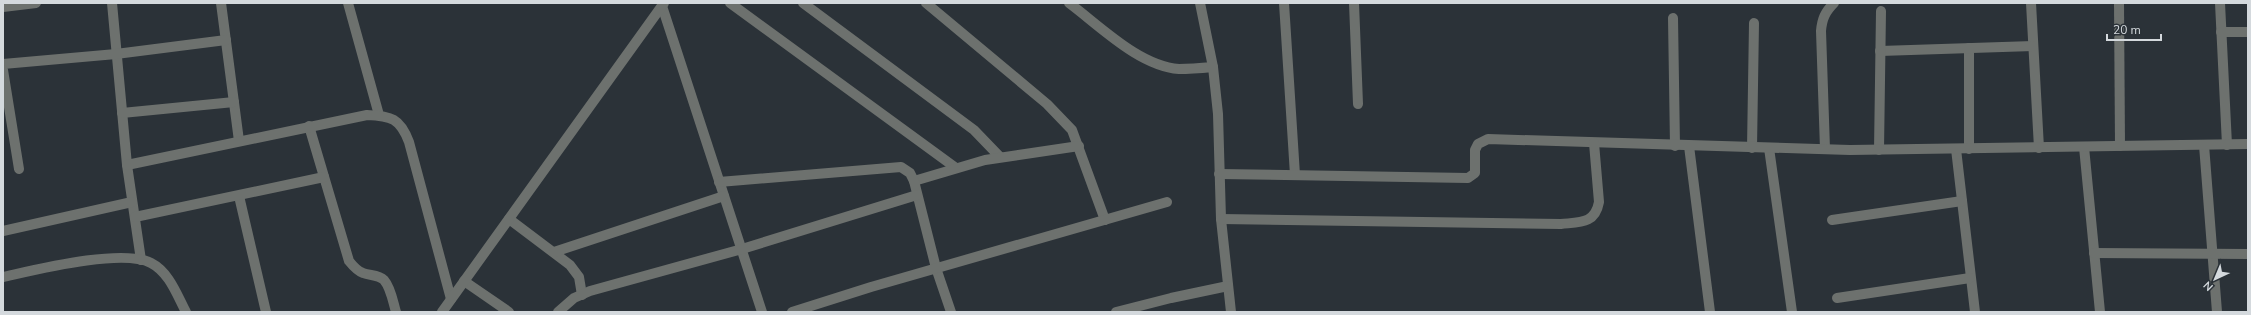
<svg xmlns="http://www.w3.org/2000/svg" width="2251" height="315" font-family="'Nunito Sans',sans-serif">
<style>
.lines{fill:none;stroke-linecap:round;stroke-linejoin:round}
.minor{stroke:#6d716e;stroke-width:10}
</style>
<rect width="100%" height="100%" fill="#2b3238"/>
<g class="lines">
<g class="minor">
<path d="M112 3 127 165 141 260"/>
<path d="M221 3 239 141"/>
<path d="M348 3 379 115"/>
<path d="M730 3 956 168"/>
<path d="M803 3 974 130 1000 157"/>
<path d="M926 3 1047 104 1072 130 1105 220"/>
<path d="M1069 3C1100 26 1139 66 1179 69 1190 69 1202 68 1213 67"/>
<path d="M1200 3 1213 67 1218 114 1221 219 1231 312"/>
<path d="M1284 3 1295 175"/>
<path d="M1354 3 1358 104"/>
<path d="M2031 3 2039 148"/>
<path d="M2119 3 2120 146"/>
<path d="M2220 3 2227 145"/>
<path d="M662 6 762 312"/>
<path d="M3 7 36 3"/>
<path d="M1673 18 1675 146"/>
<path d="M2221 32H2248"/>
<path d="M1969 48V149"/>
<path d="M1880 51 2033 46"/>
<path d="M3 64 116 54 226 40"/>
<path d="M3 70 19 169"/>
<path d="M122 113 234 102"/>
<path d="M309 126 349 261C353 266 357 271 363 273 370 276 378 274 384 280 391 288 393 302 396 312"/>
<path d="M2204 145 2217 312"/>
<path d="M1689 146 1710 312"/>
<path d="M2084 147 2100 312"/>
<path d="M1752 148 1754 23"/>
<path d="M1769 148 1792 312"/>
<path d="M1825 149 1821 31C1822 19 1825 12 1834 3"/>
<path d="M1956 149 1975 312"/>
<path d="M1879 150 1881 11"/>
<path d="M127 165 367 115C391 116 400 118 409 142L451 299"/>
<path d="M1219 174 1468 178 1475 173V150L1478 144 1488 139 1850 150 2248 144"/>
<path d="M914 181 985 160 1079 146"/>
<path d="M719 182 901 167 910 173 914 181 936 268 951 312"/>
<path d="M239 196 266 312"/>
<path d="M135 217 324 177"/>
<path d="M509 219 570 265 579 277 582 295"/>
<path d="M1221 219 1561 224C1580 222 1595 224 1599 202L1594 143"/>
<path d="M1832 220 1962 201"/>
<path d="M3 231 132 202"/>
<path d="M554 252 724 196"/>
<path d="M2094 253 2248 254"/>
<path d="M3 277C35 270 122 248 151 263 169 272 177 295 186 312"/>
<path d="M464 281 509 312"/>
<path d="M1837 298 1970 278"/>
<path d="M442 312 664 3"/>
<path d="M558 312 574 298 590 291 742 249 917 195"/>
<path d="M792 312 871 287 1167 202"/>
<path d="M1116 312 1171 298 1228 286"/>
</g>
</g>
<rect width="2251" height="315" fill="none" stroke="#d4d9dd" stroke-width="8"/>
<g transform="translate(2215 279) rotate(224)" stroke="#2b3238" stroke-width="3" paint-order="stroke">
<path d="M0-3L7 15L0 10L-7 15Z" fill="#d4d9dd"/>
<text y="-6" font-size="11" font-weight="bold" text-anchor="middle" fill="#d4d9dd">N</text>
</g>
<path d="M2107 34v6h54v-6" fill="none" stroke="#d4d9dd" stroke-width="2"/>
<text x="2113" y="34" font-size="12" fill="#d4d9dd" stroke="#2b3238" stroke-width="3" paint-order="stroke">20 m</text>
</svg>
